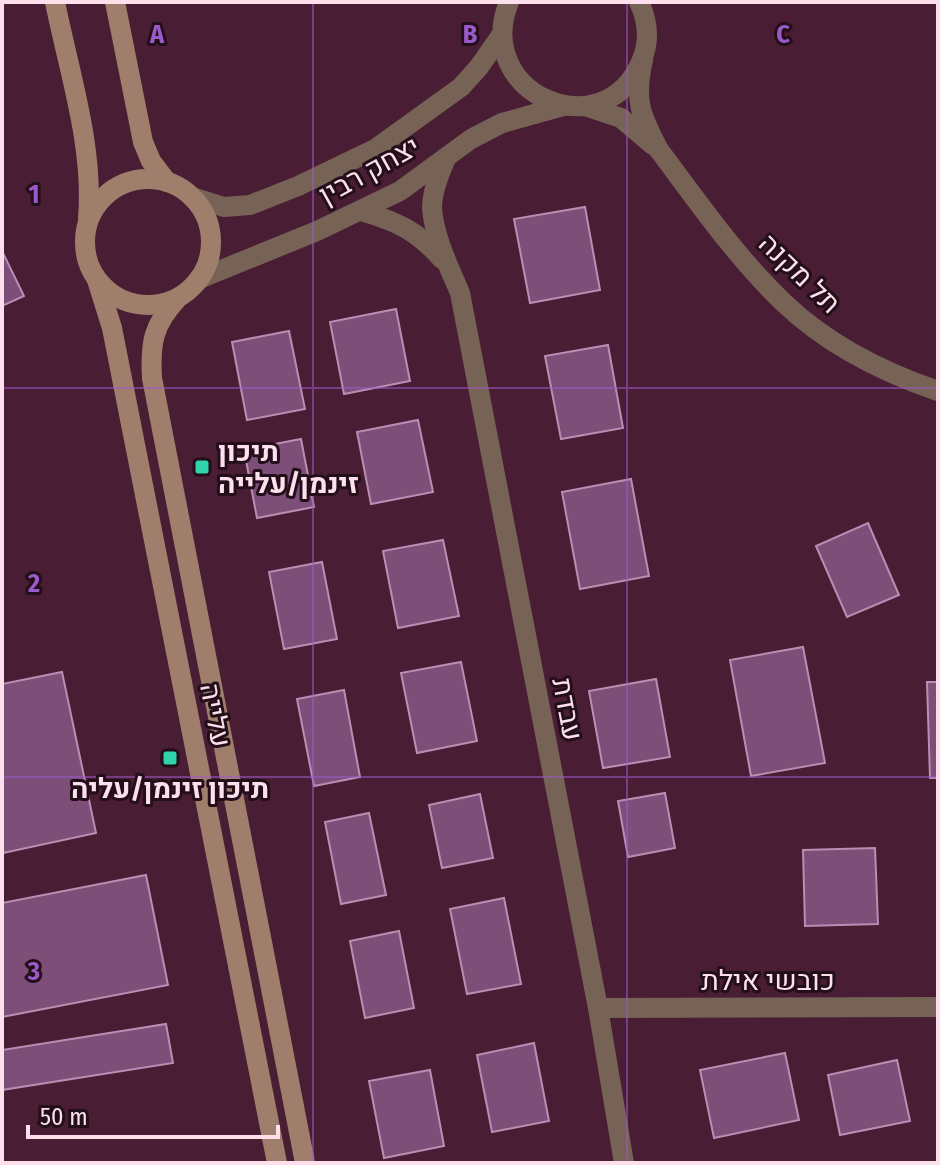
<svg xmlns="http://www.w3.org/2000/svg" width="940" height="1165" font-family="'Fira Sans Condensed',Heebo,sans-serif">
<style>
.building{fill:#7d4e78;stroke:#b98eb4;stroke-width:2}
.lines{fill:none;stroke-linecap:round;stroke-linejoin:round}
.minor{stroke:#776256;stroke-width:20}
.tertiary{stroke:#776256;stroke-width:20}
.secondary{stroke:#9f7e6b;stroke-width:20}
.grid{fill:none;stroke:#9c59ca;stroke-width:2;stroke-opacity:0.55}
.poi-dot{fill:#2fd4aa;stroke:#230f19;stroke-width:3}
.labels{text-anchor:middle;stroke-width:6;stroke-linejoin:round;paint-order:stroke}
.street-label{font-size:28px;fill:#fee0ed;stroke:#230f19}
.poi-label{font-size:28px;font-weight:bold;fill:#fee0ed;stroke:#230f19;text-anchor:start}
.grid-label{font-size:26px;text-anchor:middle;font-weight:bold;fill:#9c59ca;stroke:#230f19;stroke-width:6;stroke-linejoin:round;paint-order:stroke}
</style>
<rect width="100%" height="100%" fill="#491d33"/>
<g class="building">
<path d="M585 207 600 290 530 303 514 219Z"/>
<path d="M2 251 24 296 2 306Z"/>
<path d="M396 309 410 381 344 394 330 322Z"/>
<path d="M289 331 305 409 247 420 232 342Z"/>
<path d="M608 345 623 428 561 439 545 356Z"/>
<path d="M418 420 433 492 371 504 357 432Z"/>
<path d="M301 439 314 507 257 518 244 450Z"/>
<path d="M631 479 649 576 580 589 562 492Z"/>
<path d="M868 523 899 595 847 617 816 546Z"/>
<path d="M443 540 459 616 398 628 383 551Z"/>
<path d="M322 562 337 639 284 649 269 572Z"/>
<path d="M803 647 825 763 751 776 730 660Z"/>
<path d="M461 662 477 741 417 753 401 673Z"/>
<path d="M62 672 96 833 3 853 2 684Z"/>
<path d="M656 679 670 757 603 768 589 691Z"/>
<path d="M927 682H938V778H930Z"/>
<path d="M344 690 360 777 314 786 297 699Z"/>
<path d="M665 793 675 848 628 857 618 801Z"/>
<path d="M480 794 493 858 442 868 429 805Z"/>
<path d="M369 813 386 895 341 904 325 822Z"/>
<path d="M875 848 878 924 805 926 803 850Z"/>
<path d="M146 875 168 985 2 1017V903Z"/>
<path d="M504 898 521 984 467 994 450 909Z"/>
<path d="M399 931 414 1008 365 1018 350 941Z"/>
<path d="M166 1024 173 1063 2 1090V1050Z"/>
<path d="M534 1043 549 1121 492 1132 477 1055Z"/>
<path d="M785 1053 799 1120 714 1138 700 1070Z"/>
<path d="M897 1060 910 1121 840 1135 828 1075Z"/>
<path d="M430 1070 444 1146 384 1158 369 1081Z"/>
</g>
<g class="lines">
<g class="minor">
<path d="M643 60C634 100 640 114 659 150 698 202 736 257 784 303 827 344 882 372 938 391"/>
<path d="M585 106 621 118 653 145"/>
<path d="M446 158C440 173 432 191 432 208 434 237 449 267 460 293L598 1008 624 1163"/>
<path d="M361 211C398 222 416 230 442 259"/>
<path d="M598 1008 938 1007"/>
</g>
<g class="tertiary">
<path d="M509 2C472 94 603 150 641 62 650 42 648 21 639 2"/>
<path d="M192 197 224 207 250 205 298 186 375 149 461 87 479 67 502 34"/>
<path d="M199 279 317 231 400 191 471 139 502 123 563 106"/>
</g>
<g class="secondary">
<path d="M55 2C69 72 94 146 88 218"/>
<path d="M115 2 143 142 151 161 167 182"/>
<circle cx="148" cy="242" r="63"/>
<path d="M97 280 112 328 277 1163"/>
<path d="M177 299C153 325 150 343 152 378L305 1163"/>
</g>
</g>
<path class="grid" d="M313 2V1163M627 2V1163M2 388H938M2 777H938"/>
<g class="poi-dot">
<rect x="194" y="459" width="16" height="16" rx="4"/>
<rect x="162" y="750" width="16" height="16" rx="4"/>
</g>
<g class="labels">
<g class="street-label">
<text transform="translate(369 170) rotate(-29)" y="10">יצחק רבין</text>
<text transform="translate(800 273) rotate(44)" y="10">תל מקנה</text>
<text transform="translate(568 709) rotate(79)" y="10">עבדת</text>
<text transform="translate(216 715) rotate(79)" y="10">עלייה</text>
<text x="768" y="990">כובשי אילת</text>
</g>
<g class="poi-label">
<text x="218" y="461">תיכון<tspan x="218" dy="32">זינמן/עלייה</tspan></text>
<text x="170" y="798" text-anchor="middle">תיכון זינמן/עליה</text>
</g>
</g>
<g class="grid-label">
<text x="157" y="43">A</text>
<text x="470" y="43">B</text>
<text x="783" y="43">C</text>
<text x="34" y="203">1</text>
<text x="34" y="592">2</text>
<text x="34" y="980">3</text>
</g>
<rect width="940" height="1165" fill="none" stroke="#fee0ed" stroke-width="8"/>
<path d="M28 1125v12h250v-12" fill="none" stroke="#fee0ed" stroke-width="4"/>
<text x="40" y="1125" font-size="24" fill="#fee0ed" stroke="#230f19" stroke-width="6" paint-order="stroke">50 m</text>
</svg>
